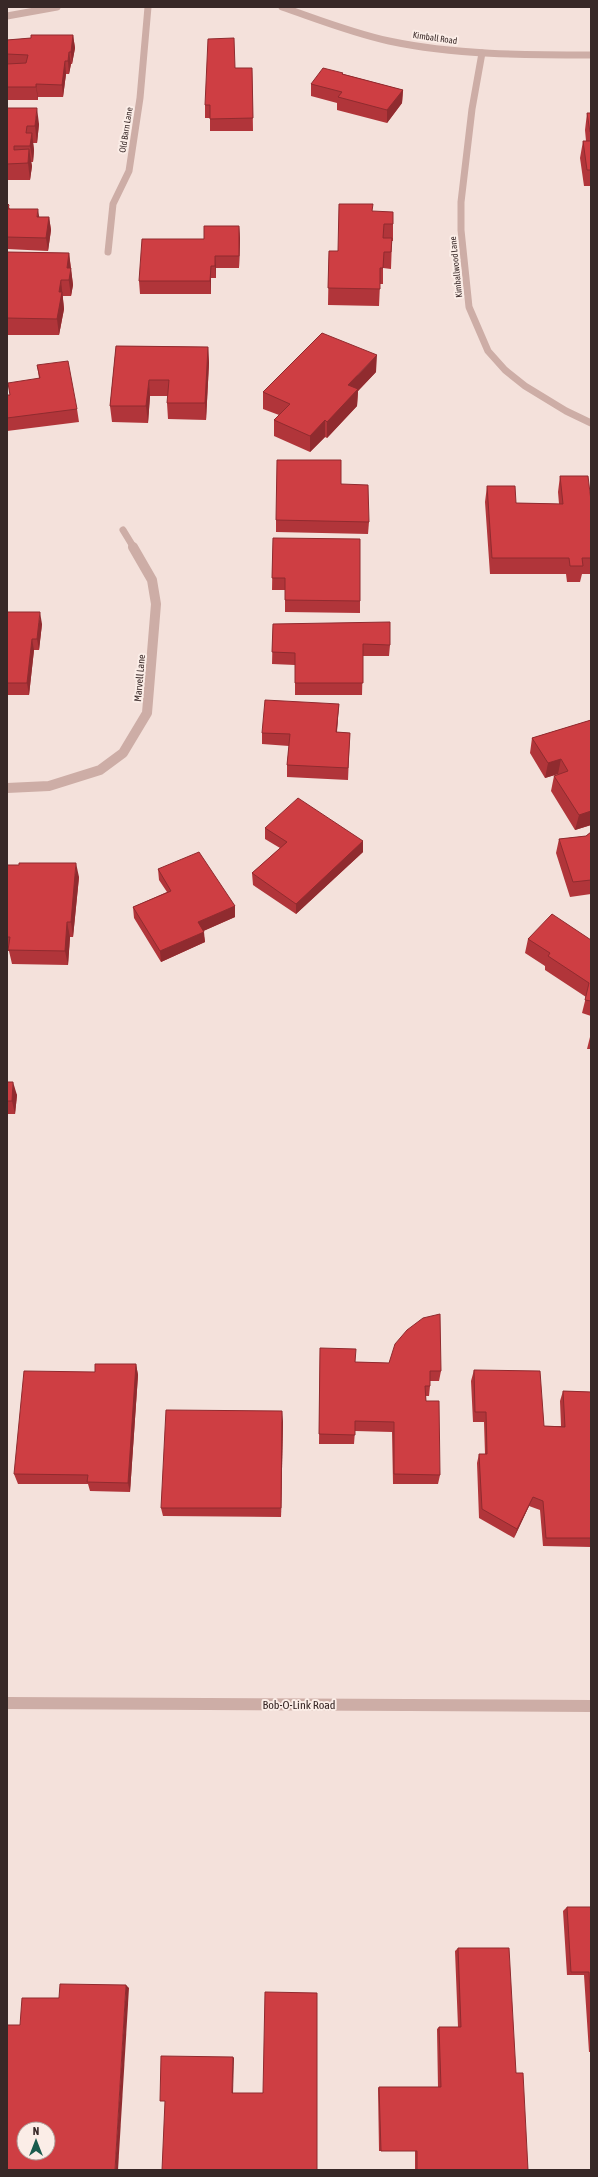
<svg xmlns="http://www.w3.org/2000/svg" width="598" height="2177" font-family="'Asap Condensed',sans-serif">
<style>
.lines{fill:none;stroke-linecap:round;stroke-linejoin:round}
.street-far2{stroke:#cdada6;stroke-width:7}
.street-far1{stroke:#cdada6;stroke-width:10}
.street{stroke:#cdada6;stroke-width:12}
.wall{fill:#b1353a}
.shaded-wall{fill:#902b2f}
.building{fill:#ce3e43;stroke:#902b2f;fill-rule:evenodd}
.labels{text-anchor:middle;stroke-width:4;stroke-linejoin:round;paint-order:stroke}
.far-street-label{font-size:9px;fill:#382827;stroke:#fbede7}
.street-label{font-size:10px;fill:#382827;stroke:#fbede7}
.near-street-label{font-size:12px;fill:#382827;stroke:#fbede7}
</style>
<rect width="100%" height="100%" fill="#f4e1db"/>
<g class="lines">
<g class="street-far2">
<path d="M282 7C317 19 352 33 389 41 455 55 524 55 591 55"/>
<path d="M7 16 57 7"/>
<path d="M482 53 472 109 461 202V230L469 307 488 351 505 370 525 386 566 411 591 423"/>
<path d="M108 252 113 204 129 171 140 98 148 7"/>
<path d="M123 530 134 548"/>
</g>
<path class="street-far1" d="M7 788 49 786 100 770 123 753 147 713 156 604 152 580 133 547"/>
<path class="street" d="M7 1703 591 1706"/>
</g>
<g class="wall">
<path d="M73 35 75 48 72 64H71L69 74H66L63 97H38V100H7V40Z"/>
<path d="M235 68H252L253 131H210V118H205V105Z"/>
<path d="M343 73V74L403 90 402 103 387 123 337 110V103L311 96V84Z"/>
<path d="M7 108 39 124 37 143H33L34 150 33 162H31L32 166 30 180H7Z"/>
<path d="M587 113H591V186H584L580 158 583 141H586L585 130Z"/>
<path d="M7 203 10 209 39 217H49L51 230 48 251 7 249Z"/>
<path d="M372 211 393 224V241H392L391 269 383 268V284H380L379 306 328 305 329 251H338Z"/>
<path d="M239 226 240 239 239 268H216V278H211V294H140L139 281 204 239Z"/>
<path d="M7 252 69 253 73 285 71 296H63V299L64 309 59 335H8L7 330Z"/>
<path d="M116 346 208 347 209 363 206 420 168 419 167 403 168 396H150L148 423 112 422 110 406Z"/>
<path d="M37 365 77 409 79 422 7 431V395H10L39 378Z"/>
<path d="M376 372 358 391 357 406 327 438 325 437 310 452 274 436V420L279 415 263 409V392Z"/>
<path d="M560 476 591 501V574H582L580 582H567L566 574H490L485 502 487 486 516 503 559 504 558 492Z"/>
<path d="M341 484 369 522 368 534 276 532V520Z"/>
<path d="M273 538 360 601V613L285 612V590H272Z"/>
<path d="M7 612 42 624 39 650H34L29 695H7Z"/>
<path d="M273 624 390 645 389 656H363L362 695H295V665L272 664Z"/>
<path d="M339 704 337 732 350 733 348 780 287 777V765L289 746 262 744V733Z"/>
<path d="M591 720V825L575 830 551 791 554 776 558 774 545 778 530 753 532 738Z"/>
<path d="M265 828 363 841V852L296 914 253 885 252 873 280 848 265 839Z"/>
<path d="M591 832V894L570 897 556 853 559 839 586 836Z"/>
<path d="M7 865 79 877 73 937H70L68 965 12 964 9 951H7Z"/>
<path d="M158 869 235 906V917L203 931 205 942 161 962 134 918 133 907 167 892 159 880Z"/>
<path d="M528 939 591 940V1016L582 1013 586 997 545 970V966L525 953Z"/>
<path d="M591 1033V1049H587Z"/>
<path d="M7 1082 17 1095 15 1114H7Z"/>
<path d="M320 1348 355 1362 389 1363 441 1371 439 1381H430V1386L429 1396H426V1401L440 1475 438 1484H393L392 1432 355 1431 354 1444H319Z"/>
<path d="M136 1364 138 1375 130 1492 90 1491 88 1484H18L14 1474 95 1372Z"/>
<path d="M474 1370 544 1426H561L560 1401 563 1391 591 1392V1547L543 1546 540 1510 529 1506 514 1538 479 1518 477 1463 479 1454H485L484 1422H473L471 1381Z"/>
<path d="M283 1421 281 1517 163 1516 161 1508Z"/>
<path d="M567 1907H591V2052H589L584 1975H567L563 1911Z"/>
<path d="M458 1948 516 2073 528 2170H415V2151H379L378 2088 379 2087H438L437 2029 439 2027H458L455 1951Z"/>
</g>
<g class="shaded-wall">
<path d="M73 35 75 48 72 64 71 52Z"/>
<path d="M69 52 71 64 69 74 68 61Z"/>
<path d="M65 61 66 74 63 97 62 85Z"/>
<path d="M36 84 38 97V100L36 87Z"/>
<path d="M403 90 402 103 387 123V110Z"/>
<path d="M37 108 39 124 37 143 35 126Z"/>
<path d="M32 133 34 150 33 162 30 146Z"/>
<path d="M29 149 32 166 30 180 28 163Z"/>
<path d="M38 209 40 222 37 217Z"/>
<path d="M49 217 51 230 48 251 46 238Z"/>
<path d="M239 226 240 239 239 268Z"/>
<path d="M69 253 73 285 71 296 67 268Z"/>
<path d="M215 256 216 268V278L215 266Z"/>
<path d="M211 266V294L210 281Z"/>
<path d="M61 280 64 309 59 335 57 319 59 292Z"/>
<path d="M208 347 209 363 206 420 205 403Z"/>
<path d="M377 355 376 372 358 391 357 406 327 438V422L348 385Z"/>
<path d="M149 380 150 396 148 423 146 406Z"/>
<path d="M325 420V437L310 452V436Z"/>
<path d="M40 612 42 624 39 650 37 639Z"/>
<path d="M32 639 34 650 29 695 27 683Z"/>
<path d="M339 704 338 715 336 744V732Z"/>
<path d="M561 759 558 774 545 778 548 763Z"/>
<path d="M591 811V825L575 830 579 815Z"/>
<path d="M363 841V852L296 914V904Z"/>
<path d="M76 863 79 877 73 937 71 922Z"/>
<path d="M235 906V917L199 933 198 922Z"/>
<path d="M67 922 70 937 68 965 65 951Z"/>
<path d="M204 932 205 942 161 962 160 951Z"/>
<path d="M13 1082 17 1095 15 1114 12 1101Z"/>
<path d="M136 1364 138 1375 130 1492 128 1483Z"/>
<path d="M282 1411 283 1421 281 1517V1508Z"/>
<path d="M533 1497 529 1506 514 1538 517 1529Z"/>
<path d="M126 1985 129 1988 118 2170H115Z"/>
<path d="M233 2057 234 2058 233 2094 232 2093Z"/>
</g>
<g class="building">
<path d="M31 35H73L71 52H69L68 61H65L62 85 36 84V87H7V64L26 63 28 55 7 54V40L31 38Z"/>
<path d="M234 38 235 68H252L253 118 210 119V105H205L208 39Z"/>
<path d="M323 68 343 73 342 74 403 90 387 110 338 97 342 92 311 84Z"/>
<path d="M7 108H37L35 126H27L26 133H32L30 146H14V150L29 149 28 163 7 164Z"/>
<path d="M587 113H591V132H590Z"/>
<path d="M583 141H591V170H587Z"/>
<path d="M7 203 9 205 8 209H38L37 217H49L46 238 7 237Z"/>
<path d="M339 204H373L372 211 393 212V224H384L383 238H392L391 252H384L383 268H380V289L328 288 329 251H338Z"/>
<path d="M204 226H239V256H215V266H211L210 281H139L142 239H204Z"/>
<path d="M7 252 69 253 67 268H71L69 280H61L59 292H62L57 319 7 318Z"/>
<path d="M322 333 377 355 348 385 358 389 327 422 325 420 310 436 274 420 290 404 263 392Z"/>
<path d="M116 346 208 347 205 403H167L169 380H149L146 406H110Z"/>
<path d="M68 361 77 409 7 418V395H10L8 383 40 378 37 365Z"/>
<path d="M277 460H341V484L368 485 369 522 276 520Z"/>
<path d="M560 476H588L591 501V558H582L583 566H570L569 558H492L487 486H515L516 503 563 504Z"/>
<path d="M273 538 360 539V601L285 600V578H272Z"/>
<path d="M7 612H40L37 639H32L27 683H7Z"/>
<path d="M390 622V645L363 644V683H295V653L272 652 273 624Z"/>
<path d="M265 700 339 704 336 732 350 733 348 768 287 765 290 734 262 733Z"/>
<path d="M591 720V811L579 815 554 776 568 771 561 759 548 763 532 738Z"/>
<path d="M298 798 363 841 296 904 252 873 287 842 265 828Z"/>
<path d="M591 832V880L573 882 559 839 586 836Z"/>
<path d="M199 852 235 906 198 922 204 932 160 951 133 907 171 891 158 869Z"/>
<path d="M19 863H76L71 922H67L65 951 8 950 10 937H7V865H19Z"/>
<path d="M552 914 591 940V1001L585 1000 589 983 548 956 550 953 528 939Z"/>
<path d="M7 1082H13L12 1101H7Z"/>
<path d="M440 1314 441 1371H430V1386H425L426 1401H439L440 1475 394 1474V1422L355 1421V1435L319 1434 320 1348 356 1349 355 1362 389 1363 395 1344 407 1330 423 1318Z"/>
<path d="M95 1364H136L128 1483 87 1482 88 1475 14 1474 24 1371 95 1372Z"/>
<path d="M474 1370 540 1371 544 1426 565 1427 563 1391 591 1392V1538H546L543 1501 533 1497 517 1529 482 1509 479 1454H487L486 1412H475Z"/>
<path d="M166 1410 282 1411 281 1508H161Z"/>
<path d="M567 1907H591V2005L589 1972H571Z"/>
<path d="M458 1948H509L516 2073H523L528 2170H417V2151H381L379 2087H441L439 2027H461Z"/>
<path d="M60 1984 126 1985 115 2170H7V2025H20L22 1998H59ZM24 2129H48V2153H24Z"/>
<path d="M265 1992 317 1993V2170H162L165 2101H160L161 2056 233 2057 232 2093H263Z"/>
</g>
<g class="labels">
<g class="far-street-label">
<text transform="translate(435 38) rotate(8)" y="3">Kimball Road</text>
<text transform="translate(126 130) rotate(-81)" y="3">Old Barn Lane</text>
<text transform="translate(456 267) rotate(-96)" y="3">Kimballwood Lane</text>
</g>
<g class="street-label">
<text transform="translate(139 678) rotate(-85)" y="4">Marvell Lane</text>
</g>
<g class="near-street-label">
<text x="299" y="1709">Bob-O-Link Road</text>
</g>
</g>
<rect width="598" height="2177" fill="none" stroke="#382827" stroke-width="16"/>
<g transform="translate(36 2141)"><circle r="19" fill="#fbede7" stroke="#ad9e9a"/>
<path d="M0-3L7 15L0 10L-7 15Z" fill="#1a5c4e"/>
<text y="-6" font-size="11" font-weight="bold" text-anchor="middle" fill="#382827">N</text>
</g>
</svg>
